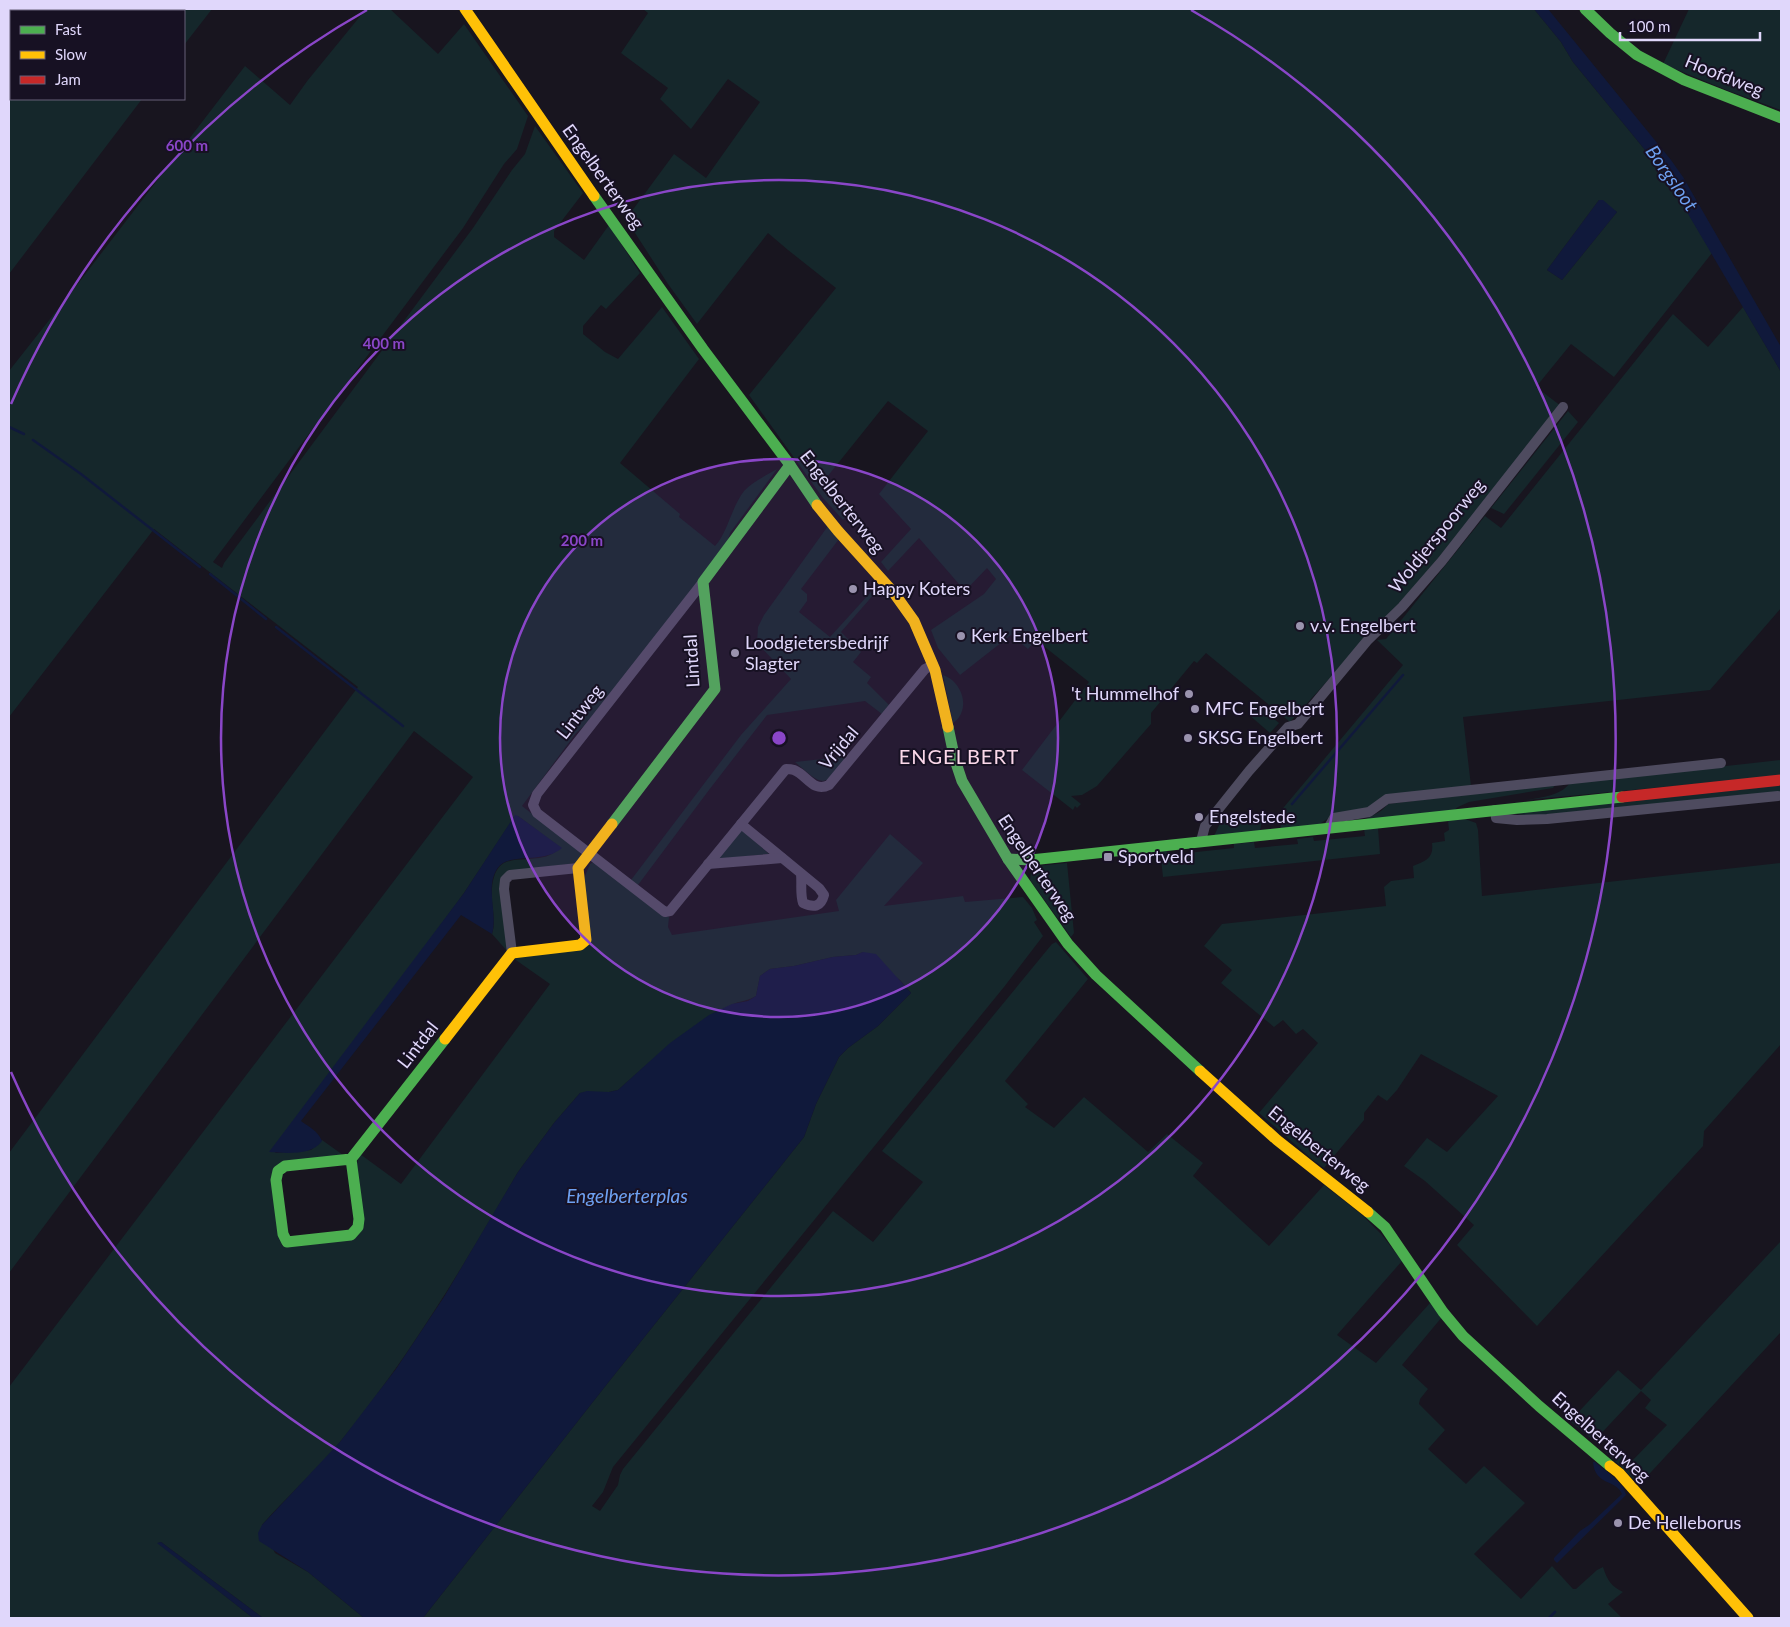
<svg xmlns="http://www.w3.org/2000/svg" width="1790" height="1627" font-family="Lato,sans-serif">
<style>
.green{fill:#15272b;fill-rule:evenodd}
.water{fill:#10193b}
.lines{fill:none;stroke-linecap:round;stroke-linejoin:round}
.stream{stroke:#10193b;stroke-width:2.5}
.street{stroke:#4e4b5f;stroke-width:10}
.fast{stroke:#4caf50;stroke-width:11}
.slow{stroke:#ffc107;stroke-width:11}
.jam{stroke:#c62828;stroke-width:11}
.ring{fill:none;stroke:#8a46c8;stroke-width:2.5}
.poi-dot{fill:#9a93ae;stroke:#171123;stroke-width:2}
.labels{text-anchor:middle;stroke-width:4;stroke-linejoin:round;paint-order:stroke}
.street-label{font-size:18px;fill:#e0d7fb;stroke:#171123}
.poi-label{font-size:18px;fill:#e0d7fb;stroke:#171123;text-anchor:start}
.water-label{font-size:19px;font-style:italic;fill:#6ea1f2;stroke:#171123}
.quarter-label{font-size:20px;letter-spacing:1px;fill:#fbd8e9;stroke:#171123}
.centre{fill:#8a46c8;stroke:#171123;stroke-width:2.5}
.ring-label{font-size:15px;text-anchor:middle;font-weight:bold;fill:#8a46c8;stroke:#171123;stroke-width:4;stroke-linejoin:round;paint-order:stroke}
</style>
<rect width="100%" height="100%" fill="#18151f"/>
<g class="green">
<path d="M9 9H212L184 45V11H11V99H142L9 274Z"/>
<path d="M366 9H390L438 54 464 24 528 116 517 149 504 164 463 228 213 562 222 568 224 563 473 228 512 170 525 154 535 126 583 193 554 231V237L584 260 609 225 640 273 606 309 601 305 583 326V334L605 352 618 359 662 307 699 359 620 463 680 514 679 517 715 546C728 532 731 508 744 491 752 482 767 475 777 469L730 533 728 540 693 591 584 726 576 733 522 806 580 851 581 857 576 863 509 872 508 952 492 934C497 918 490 904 492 888 496 851 518 863 544 857 550 856 556 851 561 848L518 816H515L464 893 275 1153 311 1150 322 1140 343 1155 281 1163 282 1246 354 1237 357 1163 360 1154 401 1184 550 984 513 958 584 949 585 876 590 864 595 861 666 916 669 917 668 927 672 935 839 911 836 900 890 834 923 863 884 906 963 896 965 902 1023 897 1032 908 1037 920 1034 922 1043 936 1004 987 613 1467 603 1492 592 1506 600 1511 618 1485 620 1475 623 1469 833 1211 873 1242 923 1182 882 1151 1052 944 1056 942 1088 979 1005 1081 1028 1104 1025 1107 1054 1128 1084 1097 1148 1152 1167 1134 1203 1163 1193 1176 1269 1246 1324 1185 1361 1214 1382 1235 1402 1261 1337 1335 1376 1363 1430 1303 1442 1317 1402 1365 1428 1389 1420 1399 1419 1404 1445 1430 1428 1449 1466 1484 1484 1466 1525 1503 1474 1554 1521 1599 1552 1566 1573 1589H1576L1597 1570 1603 1567C1607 1580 1611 1586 1623 1592L1608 1604 1622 1618H423L607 1384 804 1137 816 1104 839 1057 848 1048 878 1026 911 993 900 980 863 952 856 955 833 957 794 966 770 969 760 976 756 996C748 1001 739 1001 731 1005 688 1027 654 1058 618 1090L609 1092 580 1093 554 1123 518 1172C464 1265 409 1358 340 1442 316 1471 287 1496 262 1525L275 1553 308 1572 364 1618H263L161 1542 158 1543 253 1618H9V1387L473 777 414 731 9 1273V1153L358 687 154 529 9 717V371L80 281 245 66 290 105 308 80Z"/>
<path d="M643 9H1534L1561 42 1573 62 1664 173 1712 253 1614 377 1571 344 1536 387 1561 406 1406 598 1372 632 1290 722 1206 653 1197 663 1194 661 1151 713V724L1097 786 1082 795 1071 796 1081 804 1077 808 1075 806 1073 810 1022 770 1089 682 1036 640 1028 649 1011 635 960 675 938 648 931 630 984 594 996 579 987 568 965 591 919 538 888 571 881 562 911 529 879 494 928 431 888 401 823 482 851 510 843 520 823 498 749 395 836 288 788 250 768 233 697 324 668 284 626 219 674 154 706 178 760 102 728 79 691 129 660 99 668 88 621 53 648 13ZM1599 200 1617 212 1562 280 1547 270Z"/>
<path d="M1689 9H1781V110L1729 91 1663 64Z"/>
<path d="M1743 307 1781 372V608L1710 690 1463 717 1471 786 1382 797 1368 809 1335 814 1318 825 1281 829 1279 813 1403 665 1377 640 1386 639 1485 516 1501 528 1673 314 1708 347Z"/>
<path d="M1568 411 1578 422 1504 514 1491 508Z"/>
<path d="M828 526 839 539 801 589 807 594V601L799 612 830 637 880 582 882 585 841 632 861 652 853 662 871 677 867 683 889 705 882 714 865 701 767 715 709 790 638 885 631 880 741 735 791 679 757 643 758 627 764 615Z"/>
<path d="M943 675C962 681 972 710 953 723Z"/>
<path d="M1256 704 1279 723 1270 733 1248 714Z"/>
<path d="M850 756C823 786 827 790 795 762Z"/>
<path d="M1781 760V776L1526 800C1543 797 1560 796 1570 783Z"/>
<path d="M1556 784 1553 788 1469 802 1458 807 1453 811 1364 820 1381 811 1388 804Z"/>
<path d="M1781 784V799L1546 817 1506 813Z"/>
<path d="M1263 815 1260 831 1214 836 1222 819Z"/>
<path d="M1465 819 1476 823 1478 830 1482 896 1781 863V1044L1704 1131 1703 1146 1537 1326 1457 1245 1474 1225 1425 1181 1404 1166 1427 1138 1447 1152 1498 1096 1421 1054 1397 1090 1387 1101 1378 1095 1364 1113V1120L1324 1168 1313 1160 1259 1113 1318 1043 1303 1029 1296 1034 1283 1020 1274 1027 1221 983 1232 970 1204 946 1222 924 1386 906 1384 887 1391 881 1414 878 1413 866C1426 861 1434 858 1432 843L1445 841 1444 833 1449 830 1448 821Z"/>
<path d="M1378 828 1380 854 1163 877 1160 850 1167 849 1168 855 1234 848V844L1254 842 1255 848 1298 844 1297 839 1313 837 1314 841 1365 836 1364 829Z"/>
<path d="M742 829 769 854 718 859Z"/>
<path d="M1067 863 1074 933 1071 937 1030 880 1031 872 1037 866Z"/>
<path d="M1781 1241V1332L1639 1485 1604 1450 1610 1443 1631 1462 1667 1425 1645 1408 1651 1400 1641 1391 1594 1441 1570 1421 1618 1370 1641 1390Z"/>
</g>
<g class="water">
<path d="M1534 9H1548L1671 160 1683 177 1781 347V372L1664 173 1573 62 1561 42Z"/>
<path d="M1599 200H1603L1617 212 1562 280 1547 270Z"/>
<path d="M515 815 518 816 562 848C542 865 509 851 497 869 485 888 498 913 492 934L461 915 301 1121C309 1127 318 1131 322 1141 312 1156 285 1153 269 1152L464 893Z"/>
<path d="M863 952 876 954 911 993 878 1026 848 1048 839 1057 816 1104 804 1137 607 1384 423 1618H364L308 1572 259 1541 258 1533 262 1525 340 1442 396 1369 444 1297 518 1172 554 1123 580 1093 587 1091 609 1092 618 1090 670 1043 709 1015 732 1004 748 1001 756 996 760 976 770 969 794 966 833 957 856 955Z"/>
<path d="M1593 1462H1595C1604 1470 1624 1482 1626 1495L1557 1563 1554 1560V1558L1580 1531 1589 1525 1622 1494C1616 1479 1595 1486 1593 1462Z"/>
<path d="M161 1542 263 1618H253L157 1543Z"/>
</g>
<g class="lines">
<g class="stream">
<path d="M9 427 24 434"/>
<path d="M33 440 81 474 200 567"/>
<path d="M210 574 266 619"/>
<path d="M276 627 403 726"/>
<path d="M1292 804 1403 675"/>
<path d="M1549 1618 1555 1612"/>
</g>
<g class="street">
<path d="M703 582 537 794 533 805 537 813 665 912 670 911 786 769C788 769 791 769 794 770 807 775 813 793 829 785L925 669 933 665"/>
<path d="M1495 810 1496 818 1517 820 1547 819 1778 796"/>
<path d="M741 824 819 888 824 895C821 907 814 908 803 903 800 894 802 884 801 874"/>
<path d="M1329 827 1334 818 1369 812 1387 799 1721 763"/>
<path d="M1201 841 1205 826 1249 771 1288 727 1298 724 1367 641 1402 607 1442 561 1563 407"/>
<path d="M708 864 782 858"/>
<path d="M512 953 504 889 505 880 510 875 578 868"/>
</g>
<g class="fast">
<path d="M1585 9 1610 33 1637 55 1684 80 1781 118"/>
<path d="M594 196 703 349 790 465 817 505"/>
<path d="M948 727 955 760 962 781 1008 859 1068 944 1096 975 1200 1071"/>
<path d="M612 824 715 689 703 582 790 465"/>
<path d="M1008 859 1031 860 1622 797"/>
<path d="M351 1159 285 1166 278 1171 276 1180 283 1234 287 1242 351 1235 358 1227 359 1219 351 1159 445 1039"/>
<path d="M1368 1212 1385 1227 1443 1312 1463 1336 1539 1406 1610 1466"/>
</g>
<g class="slow">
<path d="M465 9 594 196"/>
<path d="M817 505 838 531 894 593 914 621 935 670 948 727"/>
<path d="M445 1039 512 953 580 945 586 940 578 868 612 824"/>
<path d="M1200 1071 1277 1140 1368 1212"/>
<path d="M1610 1466 1619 1473 1748 1618"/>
</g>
<path class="jam" d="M1622 797 1781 780"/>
</g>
<circle cx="779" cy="738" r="279" fill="#8a46c8" fill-opacity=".12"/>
<g class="ring">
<circle cx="779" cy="738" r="279"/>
<circle cx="779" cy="738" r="558"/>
<path d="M11 404A837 837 0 0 1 367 10M1191 10A837 837 0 1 1 11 1072"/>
</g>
<g class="poi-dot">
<circle cx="853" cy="589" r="5"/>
<circle cx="1300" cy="626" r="5"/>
<circle cx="961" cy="636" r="5"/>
<circle cx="735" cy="653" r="5"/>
<circle cx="1189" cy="694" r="5"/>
<circle cx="1195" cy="709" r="5"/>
<circle cx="1188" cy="738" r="5"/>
<circle cx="1199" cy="817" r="5"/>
<rect x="1103" y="852" width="10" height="10" rx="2.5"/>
<circle cx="1618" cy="1523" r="5"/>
</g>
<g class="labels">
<g class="street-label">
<text transform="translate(1724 76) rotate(22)" y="6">Hoofdweg</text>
<text transform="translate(603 177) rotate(54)" y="6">Engelberterweg</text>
<text transform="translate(842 502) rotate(52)" y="6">Engelberterweg</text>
<text transform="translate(1437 536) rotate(-51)" y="6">Woldjerspoorweg</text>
<text transform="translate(692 661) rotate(-93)" y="6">Lintdal</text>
<text transform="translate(580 712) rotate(-52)" y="6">Lintweg</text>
<text transform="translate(839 748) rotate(-50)" y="6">Vrijdal</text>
<text transform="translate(1037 868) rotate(56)" y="6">Engelberterweg</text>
<text transform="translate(418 1045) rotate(-52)" y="6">Lintdal</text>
<text transform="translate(1319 1149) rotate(39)" y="6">Engelberterweg</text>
<text transform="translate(1601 1437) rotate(42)" y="6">Engelberterweg</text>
</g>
<g class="poi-label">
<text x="863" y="595">Happy Koters</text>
<text x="1310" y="632">v.v. Engelbert</text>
<text x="971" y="642">Kerk Engelbert</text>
<text x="745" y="649">Loodgietersbedrijf<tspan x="745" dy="21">Slagter</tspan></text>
<text x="1179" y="700" text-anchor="end">'t Hummelhof</text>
<text x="1205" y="715">MFC Engelbert</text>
<text x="1198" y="744">SKSG Engelbert</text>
<text x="1209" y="823">Engelstede</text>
<text x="1118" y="863">Sportveld</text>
<text x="1628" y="1529">De Helleborus</text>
</g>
<g class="water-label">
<text transform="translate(1672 178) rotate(55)" y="7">Borgsloot</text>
<text x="627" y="1203">Engelberterplas</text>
</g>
<g class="quarter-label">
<text x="959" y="764">ENGELBERT</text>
</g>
</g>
<circle cx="779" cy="738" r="8" class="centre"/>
<g class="ring-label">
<text x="187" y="151">600 m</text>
<text x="384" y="349">400 m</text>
<text x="582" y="546">200 m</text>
</g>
<rect width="1790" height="1627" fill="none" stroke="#e0d7fb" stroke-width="20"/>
<rect x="10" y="10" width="175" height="90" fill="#171123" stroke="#676079"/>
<rect x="20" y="26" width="25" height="8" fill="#4caf50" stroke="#676079"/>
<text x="55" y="35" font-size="15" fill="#e0d7fb">Fast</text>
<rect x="20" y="51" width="25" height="8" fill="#ffc107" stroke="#676079"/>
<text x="55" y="60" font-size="15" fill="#e0d7fb">Slow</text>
<rect x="20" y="76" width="25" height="8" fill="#c62828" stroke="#676079"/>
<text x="55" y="85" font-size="15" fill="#e0d7fb">Jam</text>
<path d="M1620 32v8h140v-8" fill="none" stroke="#e0d7fb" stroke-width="2.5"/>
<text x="1628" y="32" font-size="15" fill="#e0d7fb" stroke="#171123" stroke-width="4" paint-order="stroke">100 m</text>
</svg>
